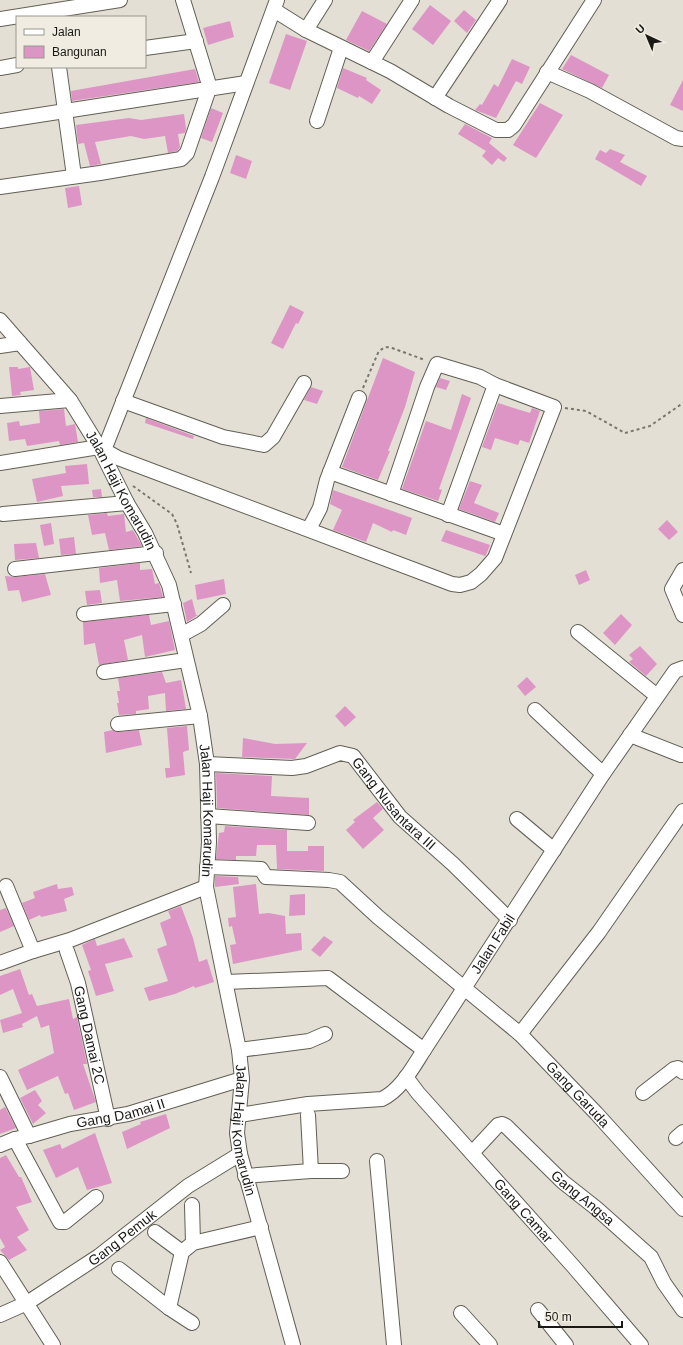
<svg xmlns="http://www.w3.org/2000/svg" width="683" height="1345" font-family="Helvetica,sans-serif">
	<rect width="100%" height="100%" fill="#e3dfd4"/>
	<g fill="#dd95c5">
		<polygon points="430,5 451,21 433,45 412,29"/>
		<polygon points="464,10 476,20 467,33 454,21"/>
		<polygon points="362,11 387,24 369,51 346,40"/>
		<polygon points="230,21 234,37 208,45 203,28"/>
		<polygon points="286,34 307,41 290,90 269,83"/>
		<polygon points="571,55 609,75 602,88 562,69"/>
		<polygon points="512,59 530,67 522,84 516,81 496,118 475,110 480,104 482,105 494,84 498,87"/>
		<polygon points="343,68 367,78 366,80 381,90 372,104 359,96 358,98 337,88"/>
		<polygon points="195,69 199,82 72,101 71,91"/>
		<polygon points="683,80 683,111 670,105"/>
		<polygon points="540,103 563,115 536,158 513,145"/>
		<polygon points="211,108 223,113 212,142 201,138"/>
		<polygon points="184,114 186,129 185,133 178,134 180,147 177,151 168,153 165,136 144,139 131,136 95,142 101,164 90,166 84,143 78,144 76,125 129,118 141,120"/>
		<polygon points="465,124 492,138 489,143 507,158 504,162 498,158 492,165 482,156 486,151 458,134"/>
		<polygon points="610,149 625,155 620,162 647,176 641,186 595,159 600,150 606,153"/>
		<polygon points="236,155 252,161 246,179 230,173"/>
		<polygon points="79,186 82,205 68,208 65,188"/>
		<polygon points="290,305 304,312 298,324 296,323 283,349 271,343"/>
		<polygon points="383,358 415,372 405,407 388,451 390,451 378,480 342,467"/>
		<polygon points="9,367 18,367 18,369 30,367 34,390 20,392 21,395 12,396"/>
		<polygon points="440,378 450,381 446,390 436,387"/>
		<polygon points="311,387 323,391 317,404 304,400"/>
		<polygon points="462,394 471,398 439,489 442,490 438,501 402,489 426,421 451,430"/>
		<polygon points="498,403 530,413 532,408 540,411 529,443 520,440 518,445 495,438 491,450 482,447"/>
		<polygon points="64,409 66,426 75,424 78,442 60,445 59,441 27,446 25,439 9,441 7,423 19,421 20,426 40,423 39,411"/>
		<polygon points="146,418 194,436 193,439 145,423"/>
		<polygon points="87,464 89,484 61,486 63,496 37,502 32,479 66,473 65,466"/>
		<polygon points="470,481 482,485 474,503 499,513 495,522 459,509"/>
		<polygon points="101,489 102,497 93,497 92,490"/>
		<polygon points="333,490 412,518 406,535 393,530 392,532 373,523 366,542 333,530 342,510 330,504"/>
		<polygon points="107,513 108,516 124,514 126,532 133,530 142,546 109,550 105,533 92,535 88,515"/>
		<polygon points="667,520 678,532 669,540 658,529"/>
		<polygon points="51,523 54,544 44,546 40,525"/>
		<polygon points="446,530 490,545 486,555 485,556 441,541"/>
		<polygon points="74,537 76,554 61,555 59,539"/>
		<polygon points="36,543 39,558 15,560 14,544"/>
		<polygon points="140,563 140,570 152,569 155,584 159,583 163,597 120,601 117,580 100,583 99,568"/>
		<polygon points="586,570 590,580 579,585 575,575"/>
		<polygon points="45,574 51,595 22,602 19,590 8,591 5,576 16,577"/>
		<polygon points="224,579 226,594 197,600 195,585"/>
		<polygon points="100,590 102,603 87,605 85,591"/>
		<polygon points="192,599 196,615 198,615 187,622 183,603"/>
		<polygon points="621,614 632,625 615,645 603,633"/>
		<polygon points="149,615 151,625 169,621 175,650 145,657 142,635 124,640 128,660 99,665 95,643 84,645 83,622"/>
		<polygon points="640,646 657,664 646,676 629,662 633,659 629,655"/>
		<polygon points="162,672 166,683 181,680 186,709 166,711 165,693 148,696 149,709 136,711 136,714 119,715 117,703 119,703 117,691 120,691 118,678"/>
		<polygon points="527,677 536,687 525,696 517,686"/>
		<polygon points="345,706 356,717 345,727 335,716"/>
		<polygon points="187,726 189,750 183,752 185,775 166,778 165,768 170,768 167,728"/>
		<polygon points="113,730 119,732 139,730 142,745 106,753 104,732"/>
		<polygon points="243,738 275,744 307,743 295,759 242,757"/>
		<polygon points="216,773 272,776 271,796 309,798 309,815 217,808"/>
		<polygon points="377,802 383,809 373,818 384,830 363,849 346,830 355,822 353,820"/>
		<polygon points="225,826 287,830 287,851 308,851 308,846 324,846 324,871 277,869 276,845 257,845 256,856 236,856 236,860 216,859 219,833 224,832"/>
		<polygon points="215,876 238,877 239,884 215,887"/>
		<polygon points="57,884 58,889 72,887 74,895 64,899 67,911 41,917 40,915 29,920 22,903 35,898 33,892"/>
		<polygon points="256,884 259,914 269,913 285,916 286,934 301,933 302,950 233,964 230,945 236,944 232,926 229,927 228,918 236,917 233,887"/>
		<polygon points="305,894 305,915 289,916 290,895"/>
		<polygon points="181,906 193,938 199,962 207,959 214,982 195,988 194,986 175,994 149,1001 144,988 168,981 157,949 167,945 160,923 171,918 168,911"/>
		<polygon points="6,908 14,926 0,932 0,910"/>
		<polygon points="324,936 333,942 320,957 311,950"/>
		<polygon points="124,938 133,957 105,964 114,991 96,996 88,971 91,970 82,945 95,939 97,946"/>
		<polygon points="20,969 29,995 32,994 37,1006 69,999 73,1019 77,1017 87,1064 83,1064 96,1102 74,1110 68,1093 65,1094 58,1076 27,1090 18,1070 54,1053 49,1025 41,1028 37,1016 22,1024 23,1027 3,1033 0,1020 22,1013 13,989 0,995 0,976"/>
		<polygon points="35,1090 42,1101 38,1105 46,1113 33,1124 20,1098"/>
		<polygon points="5,1107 16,1128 0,1134 0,1110"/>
		<polygon points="166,1114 170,1128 127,1149 122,1132 141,1124 140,1122"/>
		<polygon points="95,1133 112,1183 87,1190 78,1167 56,1178 43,1150 60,1144 62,1149"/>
		<polygon points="6,1155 19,1177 21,1177 32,1202 16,1207 29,1230 17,1237 27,1250 9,1260 0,1250 5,1247 0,1238 0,1158"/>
	</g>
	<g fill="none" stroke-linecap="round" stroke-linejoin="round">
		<g stroke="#625f55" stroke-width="16">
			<g id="minor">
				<polyline points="183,0 210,88"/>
				<polyline points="274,10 306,30 390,71 449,106 496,130 508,130 514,125 594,0"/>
				<polyline points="0,19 120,0"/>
				<polyline points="306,30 325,0"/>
				<polyline points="145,48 196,41"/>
				<polyline points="372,62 412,0"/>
				<polyline points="59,67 74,176"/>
				<polyline points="0,68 17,65"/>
				<polyline points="547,72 590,91 676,138 683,139"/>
				<polyline points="435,98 500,0"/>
				<polyline points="0,121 246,83"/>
				<polyline points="317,121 341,48"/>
				<polyline points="0,187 100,173 181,159 187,153 209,89"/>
				<path id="s1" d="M0,320l70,80 29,47 28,56 18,30 24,52 31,131 7,48 2,78 -3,45 33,163 3,29 -5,54 3,21 53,191"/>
				<polyline points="0,346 20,343"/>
				<polyline points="123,401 223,437 264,445 273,437 304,383"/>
				<polyline points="0,406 70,400"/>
				<polyline points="104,450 118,458 452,584 460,585 471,582 481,574 495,558 554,407 495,385"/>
				<polyline points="0,463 99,447 104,450 212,177 277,0"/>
				<polyline points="330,472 504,534"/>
				<polyline points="391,494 427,387 437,364 480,377 495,385 448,515"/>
				<polyline points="3,514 127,503"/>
				<polyline points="309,529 320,508 327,480 359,398"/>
				<polyline points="15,569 156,553"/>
				<polyline points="683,570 672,589 683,615"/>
				<polyline points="84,614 174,604"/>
				<polyline points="578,632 657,696"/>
				<polyline points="181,635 201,624 223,605"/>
				<polyline points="104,672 186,660"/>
				<polyline points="535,710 603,774"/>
				<polyline points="118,724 200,716"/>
				<polyline points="630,735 681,755"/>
				<path id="s2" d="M207,764l85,4 14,-2 34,-13 13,3 47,61 53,47 57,56"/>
				<polyline points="208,816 308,823"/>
				<polyline points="517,819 554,850"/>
				<path id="s3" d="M207,867l54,2 5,8 63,3 11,2 38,35 142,117 76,79 87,96"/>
				<polyline points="6,886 33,951"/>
				<path id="s4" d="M67,951l11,32 30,136"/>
				<polyline points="0,963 33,951 70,940 206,887"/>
				<polyline points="226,982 328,978 424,1050"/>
				<polyline points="520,1034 599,932 683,811"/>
				<polyline points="239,1050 309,1041 325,1034"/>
				<polyline points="0,1077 29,1136"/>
				<path id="s5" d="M406,1077l12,16 155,173 68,79"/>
				<polyline points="643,1093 674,1069 678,1068 683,1072"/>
				<path id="s6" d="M239,1115l69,-11 74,-5c19,-9 31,-32 42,-49l179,-276 72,-103 8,-3"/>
				<polyline points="308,1115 311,1171"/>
				<polyline points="676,1138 683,1132"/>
				<polyline points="15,1139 60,1222 65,1222 96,1197"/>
				<path id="s7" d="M0,1145l15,-6 14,-3 41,-12 58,-10 114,-35"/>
				<path id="s8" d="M472,1153l26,-28 4,-1 4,2 57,56 33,26 55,49 13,26 19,27"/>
				<polyline points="377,1161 394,1345"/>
				<polyline points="245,1176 311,1171 342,1171"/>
				<polyline points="192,1205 193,1243"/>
				<polyline points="155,1232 182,1252"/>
				<polyline points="0,1262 53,1345"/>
				<polyline points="119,1269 169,1308 192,1323"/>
				<polyline points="169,1308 182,1252 193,1243 261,1227"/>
				<polyline points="538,1310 566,1345"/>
				<polyline points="461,1313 490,1345"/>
				<path id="s9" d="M0,1315l27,-12 72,-47 89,-70 52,-32"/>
			</g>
		</g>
		<g stroke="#79766f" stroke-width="2" stroke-dasharray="3 3" stroke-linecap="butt">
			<path d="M363,388l15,-35c4,-5 7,-7 14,-5l33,12"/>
			<polyline points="565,408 586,411 625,433 650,426 683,403"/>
			<polyline points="133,486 172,514 177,524 191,573"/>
		</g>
		<use href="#minor" stroke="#fff" stroke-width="14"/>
	</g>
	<g text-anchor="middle" stroke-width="3" stroke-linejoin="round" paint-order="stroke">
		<g font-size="14" fill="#1a1915" stroke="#f0ece1">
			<text dy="5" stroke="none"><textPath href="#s1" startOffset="210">Jalan Haji Komarudin</textPath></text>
			<text dy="5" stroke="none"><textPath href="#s2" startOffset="212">Gang Nusantara III</textPath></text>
			<text dy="5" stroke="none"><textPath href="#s1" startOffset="546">Jalan Haji Komarudin</textPath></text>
			<text dy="5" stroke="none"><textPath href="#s6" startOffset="336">Jalan Fabil</textPath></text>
			<text dy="5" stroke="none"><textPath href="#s4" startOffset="87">Gang Damai 2C</textPath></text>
			<text dy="5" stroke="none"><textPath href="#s3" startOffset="457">Gang Garuda</textPath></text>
			<text dy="5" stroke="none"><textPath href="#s7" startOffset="125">Gang Damai II</textPath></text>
			<text dy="5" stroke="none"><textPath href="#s1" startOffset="870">Jalan Haji Komarudin</textPath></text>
			<text dy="5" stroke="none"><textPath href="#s8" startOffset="152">Gang Angsa</textPath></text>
			<text dy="5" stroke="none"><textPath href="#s5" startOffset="178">Gang Camar</textPath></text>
			<text dy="5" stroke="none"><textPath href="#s9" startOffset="145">Gang Pemuk</textPath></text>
		</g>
	</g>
	<rect x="16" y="16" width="130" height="52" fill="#f0ece1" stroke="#9a988f"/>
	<rect x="24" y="29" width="20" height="6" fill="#ffffff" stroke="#9a988f"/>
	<text x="52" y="36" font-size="12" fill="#1a1915">Jalan</text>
	<rect x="24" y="46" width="20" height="12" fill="#dd95c5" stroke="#9a988f"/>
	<text x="52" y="56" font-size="12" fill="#1a1915">Bangunan</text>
	<g transform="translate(647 36) rotate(316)" stroke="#f0ece1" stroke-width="3" paint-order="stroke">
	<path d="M0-3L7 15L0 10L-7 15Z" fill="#1a1915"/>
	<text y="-6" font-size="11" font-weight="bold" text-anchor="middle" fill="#1a1915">U</text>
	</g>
	<path d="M539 1321v6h83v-6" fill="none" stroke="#1a1915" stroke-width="2"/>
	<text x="545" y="1321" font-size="12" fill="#1a1915" stroke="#f0ece1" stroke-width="3" paint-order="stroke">50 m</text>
</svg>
